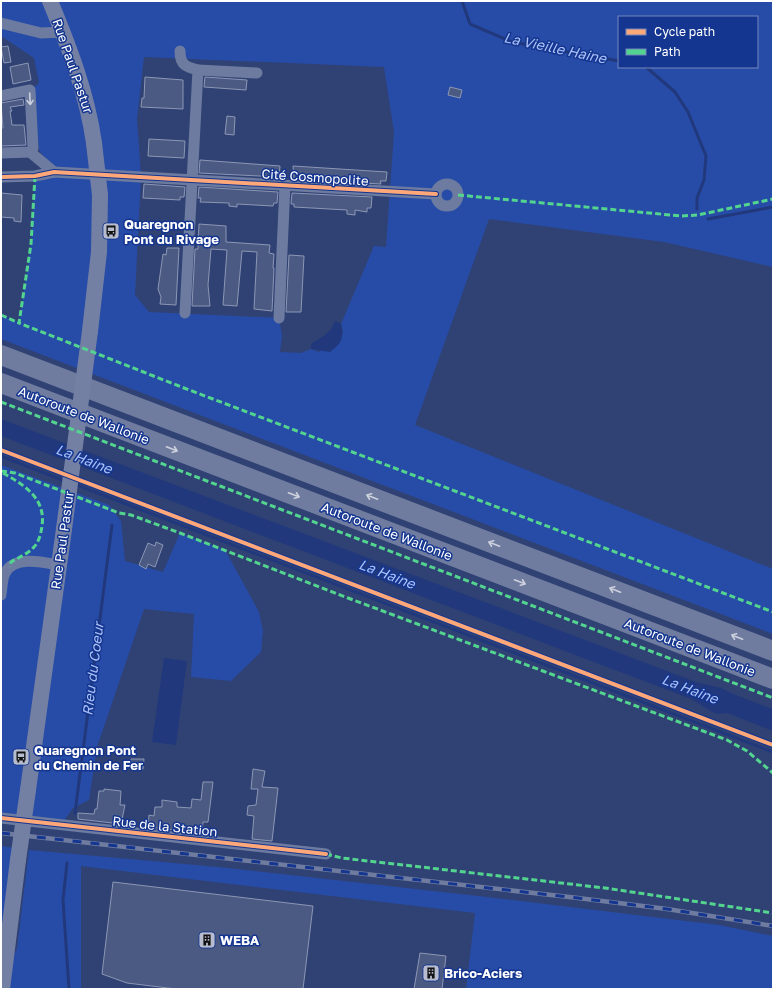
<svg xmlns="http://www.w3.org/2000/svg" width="774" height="990" font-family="'Golos Text',sans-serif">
	<rect width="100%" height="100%" fill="#304274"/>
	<g fill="#274ca7" fill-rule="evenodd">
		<path d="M1,1h772v266l-109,-25 -175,-23 -74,206 358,144v65l-772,-295v-24l18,7 12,-78 4,-68 19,-5 -15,-21 -7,-61 7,-6 -5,-25 -33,-22zM619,17h138v50h-138zM144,57l240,10 10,65 -8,115 -12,-1 -33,78 2,8 -24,20 -8,-3 -10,4 -21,-1 2,-16 -3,-18 -130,-6 -14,-17 6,-119 -4,-57z"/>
		<polygon points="1,465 109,505 121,521 125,561 163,572 180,533 225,550 259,612 263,631 261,652 231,681 191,677 194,614 144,609 97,747 89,800 73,808 63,822 1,815"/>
		<polygon points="1,846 15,848 1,959"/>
		<polygon points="29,850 218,867 478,896 719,925 773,936 773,989 466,989 475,913 81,866 81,989 7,989 11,960 17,949"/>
	</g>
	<g fill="#21397c">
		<path d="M335,321l6,3c3,14 1,19 -11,28l-19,-3v-5l14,-9 6,-6z"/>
		<polygon points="1,419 696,682 721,688 733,694 773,709 773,731 727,713 718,714 712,712 691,699 1,436"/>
		<polygon points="164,658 187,661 176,745 152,742"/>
	</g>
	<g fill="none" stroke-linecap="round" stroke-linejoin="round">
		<g stroke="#21397c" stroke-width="3">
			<polyline points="462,1 470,24 512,42 619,61"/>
			<polyline points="646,67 675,92 688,112 706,156 704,180 697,198 697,209"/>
			<polyline points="708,219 773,207"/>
			<polyline points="1,456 65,481"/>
			<polyline points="74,484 773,752"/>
			<polyline points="75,813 112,525"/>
			<polyline points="67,863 63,900 69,989"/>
		</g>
	</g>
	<g fill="#4b5a82" stroke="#8c97b5">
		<polygon points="8,46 11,62 4,63 1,47"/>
		<polygon points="28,63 31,80 13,84 10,67"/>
		<polygon points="145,77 183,80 183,109 141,107 142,98 144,98"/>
		<polygon points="205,77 247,80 246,90 204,87"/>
		<polygon points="450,87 462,90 460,98 448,95"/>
		<polygon points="23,99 24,105 10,107 12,111 10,111 12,125 24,125 26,145 1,146 1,128 3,128 1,103"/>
		<polygon points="227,116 235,117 234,135 225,134"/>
		<polygon points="149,139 185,141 184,158 148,156"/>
		<polygon points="200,160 280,166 279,177 199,173"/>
		<polygon points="293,166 387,172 386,181 380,181 381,184 294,179"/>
		<polygon points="144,184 185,187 184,197 180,197 180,200 143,198"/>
		<polygon points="199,187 278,192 277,203 274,203 273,206 237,204 237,207 229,206 229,203 200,202 201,198 198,198"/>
		<polygon points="1,193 22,195 21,222 14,221 14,218 1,217"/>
		<polygon points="292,193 372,197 371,208 367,208 367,212 355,210 355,215 347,214 347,210 294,207 294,204 291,204"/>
		<polygon points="199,224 226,226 226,242 270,245 269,253 274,254 273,268 274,268 272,311 254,309 257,252 242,251 237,306 223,305 227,250 211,249 208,285 210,306 192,306 195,249 198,249"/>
		<polygon points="167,248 179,248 176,305 160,304 161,297 158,289 163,254 166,255"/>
		<polygon points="289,255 304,256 301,312 286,312"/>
		<polygon points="156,542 163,545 155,567 148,564 146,569 139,565 148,543 155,546"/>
		<polygon points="131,759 144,759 143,769 131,768"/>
		<polygon points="253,769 265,771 262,787 278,788 272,841 252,839 254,816 247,815 248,806 256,805 258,789 251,789"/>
		<polygon points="203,782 213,782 208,822 203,822 202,833 148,827 149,815 154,816 155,807 162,807 162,800 177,802 177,807 191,808 192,799 201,800"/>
		<polygon points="104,789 121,791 120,805 125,805 121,824 78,819 78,813 94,814 95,809 97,809 99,791 104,791"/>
		<polygon points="113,882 313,906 303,989 176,989 127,983 102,974"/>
		<polygon points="420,953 446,956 442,989 414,989"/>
	</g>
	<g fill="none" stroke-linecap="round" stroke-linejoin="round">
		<g stroke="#6c7b9f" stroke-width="11">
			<polyline points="1,23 41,33 63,32"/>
			<path d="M180,51c0,14 6,16 18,19l-13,243"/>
			<polyline points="198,70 257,73"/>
			<polyline points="1,96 30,90 33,148 30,152 1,153"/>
			<polyline points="30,152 54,172"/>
			<polyline points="1,177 35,176 54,172 436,194"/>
			<circle cx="447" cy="195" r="11"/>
			<polyline points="279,318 285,185"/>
			<path d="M1,595c1,-7 1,-16 4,-22 9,-18 38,-11 53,-8"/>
			<polyline points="1,818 326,854"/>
		</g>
		<g stroke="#7480a3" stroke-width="16">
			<path d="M50,1c19,46 37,92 44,142"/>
			<polyline points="90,331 99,252 100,195"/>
			<polyline points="28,790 64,529"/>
			<polyline points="2,989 18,860"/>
		</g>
		<g stroke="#6f7c9f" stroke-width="20">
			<polyline points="1,355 773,651"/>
			<polyline points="1,383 773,679"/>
		</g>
		<g stroke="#6f7c9f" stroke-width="4.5">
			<polyline id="rail" points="1,833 578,898 667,909 773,926"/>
		</g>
		<use href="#rail" stroke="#143590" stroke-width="3" stroke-dasharray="9" stroke-linecap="butt"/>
		<g stroke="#7480a3" stroke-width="16">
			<polyline points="94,143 100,195"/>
			<polyline points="64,529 90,331"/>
			<polyline points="18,860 28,790"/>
		</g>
		<g stroke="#53d58f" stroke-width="3" stroke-dasharray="6 3" stroke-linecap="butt">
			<polyline points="35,176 31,244 19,323 184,388 773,612"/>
			<polyline points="458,195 681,216 698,215 773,199"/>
			<polyline points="1,315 19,323"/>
			<polyline points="1,402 773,698"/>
			<polyline points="1,471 15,473 119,513 131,515 180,533 348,598 727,740 747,751 773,773"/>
			<path d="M3,473c21,12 43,25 39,53 -1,7 -3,16 -8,21 -6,7 -15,10 -23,15l-1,5"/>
			<polyline points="326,854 342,858 605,888 773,913"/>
		</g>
		<g stroke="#143590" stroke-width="6">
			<g id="cycleway">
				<polyline points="1,177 35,176 54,172 436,194"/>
				<polyline points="1,450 773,745"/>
				<polyline points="1,818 326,854"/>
			</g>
		</g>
		<use href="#cycleway" stroke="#fea87a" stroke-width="4"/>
	</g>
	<defs><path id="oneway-shaft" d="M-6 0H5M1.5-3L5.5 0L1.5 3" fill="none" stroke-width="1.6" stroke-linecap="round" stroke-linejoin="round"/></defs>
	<use stroke="#ccd1dd" href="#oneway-shaft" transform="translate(30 99) rotate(87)"/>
	<g stroke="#cdd1dd">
		<use href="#oneway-shaft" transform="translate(172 449) rotate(21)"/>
		<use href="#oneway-shaft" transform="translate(294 495) rotate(21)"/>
		<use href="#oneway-shaft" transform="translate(372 497) rotate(-159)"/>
		<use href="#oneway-shaft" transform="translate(494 544) rotate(-159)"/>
		<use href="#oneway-shaft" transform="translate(520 582) rotate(21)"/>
		<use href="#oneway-shaft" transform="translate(615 590) rotate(-159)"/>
		<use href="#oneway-shaft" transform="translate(737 637) rotate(-159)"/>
	</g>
	<defs>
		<g id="bus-square" transform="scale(0.9)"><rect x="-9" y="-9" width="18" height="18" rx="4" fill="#b7bdce" stroke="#143590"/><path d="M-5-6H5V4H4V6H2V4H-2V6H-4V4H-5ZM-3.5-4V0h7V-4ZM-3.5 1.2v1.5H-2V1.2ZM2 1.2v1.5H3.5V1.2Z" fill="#111"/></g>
		<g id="building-square" transform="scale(0.9)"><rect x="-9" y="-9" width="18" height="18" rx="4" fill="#b7bdce" stroke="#143590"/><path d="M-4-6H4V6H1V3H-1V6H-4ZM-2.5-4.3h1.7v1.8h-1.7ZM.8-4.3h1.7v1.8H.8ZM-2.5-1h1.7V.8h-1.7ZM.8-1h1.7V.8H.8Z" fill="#111"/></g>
	</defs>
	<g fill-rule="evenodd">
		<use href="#bus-square" x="111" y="231"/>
		<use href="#bus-square" x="21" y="757"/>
		<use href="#building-square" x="207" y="940"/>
		<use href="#building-square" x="431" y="973"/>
	</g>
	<g text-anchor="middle" stroke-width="3" stroke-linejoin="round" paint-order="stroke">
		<g font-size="13" fill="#fff" stroke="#143590">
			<text transform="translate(73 66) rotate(71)" y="5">Rue Paul Pastur</text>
			<text transform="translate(315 177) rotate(4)" y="5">Cité Cosmopolite</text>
			<text transform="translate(84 415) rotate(21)" y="5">Autoroute de Wallonie</text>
			<text transform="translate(387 531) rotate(21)" y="5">Autoroute de Wallonie</text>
			<text transform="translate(62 540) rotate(-82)" y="5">Rue Paul Pastur</text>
			<text transform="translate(690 647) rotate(21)" y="5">Autoroute de Wallonie</text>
			<text transform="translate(165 826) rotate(6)" y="5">Rue de la Station</text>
		</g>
		<g font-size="13" font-weight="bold" fill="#fff" stroke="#143590" text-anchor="start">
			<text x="124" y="229">Quaregnon<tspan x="124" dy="15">Pont du Rivage</tspan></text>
			<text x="34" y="755">Quaregnon Pont<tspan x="34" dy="15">du Chemin de Fer</tspan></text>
			<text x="220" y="945">WEBA</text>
			<text x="444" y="978">Brico-Aciers</text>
		</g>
		<g font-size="14" font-style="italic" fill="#abc2f8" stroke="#143590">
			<text transform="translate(555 48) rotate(12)" y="5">La Vieille Haine</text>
			<text transform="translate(84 459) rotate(21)" y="5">La Haine</text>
			<text transform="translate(387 574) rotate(21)" y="5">La Haine</text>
			<text transform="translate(93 669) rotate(-83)" y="5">Rieu du Coeur</text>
			<text transform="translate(690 689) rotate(21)" y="5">La Haine</text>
		</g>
	</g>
	<rect width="774" height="990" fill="none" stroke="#ffffff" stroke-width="4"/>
	<rect x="618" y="16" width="140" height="52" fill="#143590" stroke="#7286bc"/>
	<rect x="626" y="29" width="20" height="6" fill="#fea87a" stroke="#7286bc"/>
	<text x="654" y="36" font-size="12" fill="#ffffff">Cycle path</text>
	<rect x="626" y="49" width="20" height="6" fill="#53d58f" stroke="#7286bc"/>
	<text x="654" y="56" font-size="12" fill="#ffffff">Path</text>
</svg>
